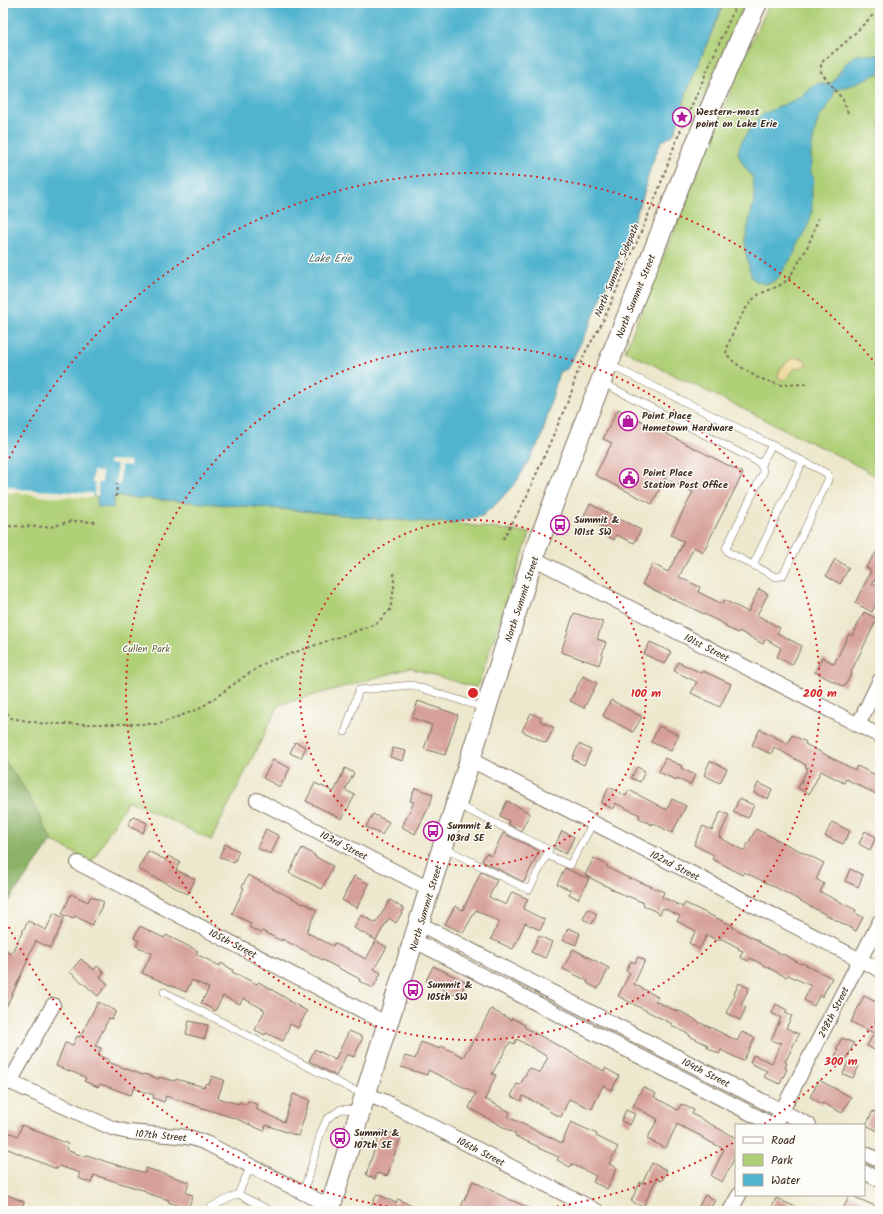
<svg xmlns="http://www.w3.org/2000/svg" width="883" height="1214" font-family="Kalam,sans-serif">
	<rect width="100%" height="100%" fill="#fdfcf7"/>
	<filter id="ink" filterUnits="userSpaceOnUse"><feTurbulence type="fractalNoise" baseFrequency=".025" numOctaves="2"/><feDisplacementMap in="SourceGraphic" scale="8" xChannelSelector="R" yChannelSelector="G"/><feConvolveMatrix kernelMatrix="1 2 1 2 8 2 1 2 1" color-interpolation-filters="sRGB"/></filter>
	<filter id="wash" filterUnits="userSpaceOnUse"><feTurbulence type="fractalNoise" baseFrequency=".012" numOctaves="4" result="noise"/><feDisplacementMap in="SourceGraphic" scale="16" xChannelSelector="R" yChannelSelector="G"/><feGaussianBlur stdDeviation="0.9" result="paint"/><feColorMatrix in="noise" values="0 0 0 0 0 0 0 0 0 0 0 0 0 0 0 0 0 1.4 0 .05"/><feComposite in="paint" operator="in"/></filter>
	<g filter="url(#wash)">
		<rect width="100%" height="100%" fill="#ede8cd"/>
		<g fill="#b0d078" stroke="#767d4b">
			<polygon points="724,3 745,3 694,120 681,114 687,91"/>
			<polygon points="770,3 880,3 880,478 843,458 625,351 746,53"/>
			<polygon points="3,491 98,496 97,507 112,508 113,496 295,510 380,519 452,523 530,533 477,688 410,668 279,705 211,840 128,800 92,862 52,841 25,789 6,763 3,758"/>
		</g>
		<polygon fill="#8cb268" stroke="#646e43" points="3,758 6,763 25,789 52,841 4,907 3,906"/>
		<path fill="#eeda9e" stroke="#94825e" d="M794,358h7l4,2 2,4 -4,3 -9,2 -6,8 -5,3 -3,-1 -2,-3c1,-8 9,-15 16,-18z"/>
		<g fill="#51b4cf" stroke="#466f76">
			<polygon points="3,3 724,3 687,91 681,114 674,134 661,142 650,169 642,200 588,329 567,369 559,372 541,439 517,481 497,503 482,516 452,523 380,519 295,510 114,496 113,508 97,507 97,496 3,491"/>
			<path d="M860,54l12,1h8v18c-10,3 -18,8 -28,12 -6,2 -13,2 -18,6l-1,7 -15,22 -3,10 -4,22v20l3,9 -2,5v25l-2,9 -4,12 -8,10 -2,9 -18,27 -6,4 -7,2 -9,-3 -3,-2 -2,-3 -7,-32 10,-44v-9l-2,-15 -8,-10 -5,-10 -1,-5 4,-10 6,-10 15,-17 38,-17 13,-11 5,-3 9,2 4,-2 14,-20 5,-5z"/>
		</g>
		<g fill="#ede8cd">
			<polygon points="110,460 130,461 130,466 121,465 120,485 116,484 117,464 109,464"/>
			<polygon points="93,471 102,472 102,483 98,483 98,496 94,496 95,483 92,483"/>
			<polygon points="3,484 19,489 92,493 93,496 92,498 47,497 20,493 3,493"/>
		</g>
		<g id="blocks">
			<g fill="#d6a098">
				<polygon points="618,409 743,473 703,552 694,547 679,577 700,587 698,592 722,604 724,600 748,612 759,589 768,594 757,615 780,628 777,633 802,646 792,665 777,657 781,648 766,639 763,644 739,631 738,633 725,627 726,625 698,611 666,596 642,584 653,564 668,572 684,542 671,535 693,492 665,478 652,504 595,475 612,443 603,439"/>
				<polygon points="590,504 641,530 634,543 616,535 614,540 605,535 608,530 583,517"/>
				<polygon points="880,547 880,577 878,576 872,584 880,587 880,596 872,612 855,603 871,571 866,567"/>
				<polygon points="835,559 849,568 840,584 826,576"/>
				<polygon points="864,612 877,619 851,672 852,673 844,687 815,672 822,657 834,664 849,634 852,636"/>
				<polygon points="574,613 603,622 597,639 606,642 599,665 561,652"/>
				<polygon points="650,642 671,652 665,664 644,654"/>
				<polygon points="678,662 701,673 703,671 731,684 720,707 691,693 697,682 674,671"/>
				<polygon points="583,676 597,683 584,708 570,701"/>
				<polygon points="611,700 642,717 633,732 603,716"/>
				<polygon points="418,701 458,715 445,755 424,749 432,725 412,718"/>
				<polygon points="531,713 541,718 540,721 554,728 546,743 522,731"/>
				<polygon points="659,726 679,735 671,751 651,742"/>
				<polygon points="760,729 788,744 792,735 806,742 805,744 855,770 857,766 880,777 880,796 846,779 844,783 821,771 809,794 798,788 808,768 805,767 806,765 774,747 771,754 752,745"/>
				<polygon points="295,742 306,747 301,758 290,753"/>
				<polygon points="579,744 591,750 584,765 572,759"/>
				<polygon points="393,748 406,751 403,761 390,757"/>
				<polygon points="665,758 682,766 681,768 695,775 690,785 677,778 676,780 659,772"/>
				<polygon points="273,760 290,768 280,787 263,778"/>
				<polygon points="710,761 727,769 720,783 704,775"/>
				<polygon points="637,767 645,771 640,782 631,778"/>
				<polygon points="345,768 354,773 345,790 355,795 342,819 306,801 315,783 334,792"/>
				<polygon points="758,783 772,789 768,799 754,793"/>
				<polygon points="609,787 626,796 629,790 667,810 672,799 686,806 672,833 653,823 652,825 639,818 640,815 615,803 613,809 601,803"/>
				<polygon points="415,788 433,794 430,805 415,834 402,827 414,802 410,801"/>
				<polygon points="739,799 754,805 748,818 733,812"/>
				<polygon points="507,801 530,813 521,831 508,824 509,821 500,816"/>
				<polygon points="721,811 729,815 719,837 744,851 756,829 824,863 816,879 824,884 820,892 856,910 855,913 863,917 856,931 773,886 744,872 742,875 724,865 712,859 714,855 694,845 703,826 712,830"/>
				<polygon points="373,814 389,822 382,835 366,827"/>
				<polygon points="133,816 147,823 143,833 128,826"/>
				<polygon points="832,822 850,831 843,844 825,836"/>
				<polygon points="266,829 279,836 271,854 257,848"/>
				<polygon points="562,831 574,837 566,854 554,848"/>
				<polygon points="865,831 876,837 870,850 859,844"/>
				<polygon points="503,833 539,851 524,882 482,861 486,853 492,856"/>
				<polygon points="225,844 239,851 234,863 219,857"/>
				<polygon points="302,848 315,855 314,856 333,866 322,889 289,873"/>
				<polygon points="148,851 166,860 168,856 180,862 176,870 195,879 188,894 138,869"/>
				<polygon points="594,858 607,865 607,867 630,879 631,878 664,892 662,897 683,907 685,903 733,926 732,927 759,941 758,942 782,955 783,954 801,964 802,963 832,978 822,997 819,996 814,1006 804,1000 811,986 788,975 786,977 750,958 748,961 740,957 743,951 738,949 739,948 720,938 718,941 707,935 699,949 689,943 696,931 677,921 680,916 663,908 660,914 643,905 644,903 628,896 627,897 585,875"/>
				<polygon points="565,868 589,879 578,899 569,894 571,890 557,884"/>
				<polygon points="850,869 863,875 858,887 845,881"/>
				<polygon points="481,872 497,880 489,897 506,905 512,892 528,899 523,909 545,920 540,930 525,923 513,949 491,939 499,922 476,910 463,933 445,924 455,906 463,910"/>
				<polygon points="248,875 303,904 304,903 317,910 306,932 333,946 334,943 366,959 376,941 387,947 374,969 381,973 373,988 359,981 360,979 282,939 282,941 262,931 261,933 249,927 251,923 232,914 244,888 242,887"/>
				<polygon points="354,876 369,884 357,908 342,900"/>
				<polygon points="71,894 88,902 91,896 104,902 92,925 75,916 73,919 62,914"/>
				<polygon points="390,900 404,909 396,923 389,918 376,940 354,928 361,915 376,923"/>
				<polygon points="588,909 597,914 592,924 583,919"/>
				<polygon points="54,913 64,918 57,935 50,948 36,941 26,961 27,962 3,1014 3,950 11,954 28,921 46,930"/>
				<polygon points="140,926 164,938 166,935 198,951 196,954 220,966 221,963 233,970 232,972 257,984 259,982 289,1000 289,1001 307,1011 298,1028 290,1024 283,1041 266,1033 265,1035 255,1030 265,1010 243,998 240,1004 223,996 215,1011 201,1003 209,988 192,980 186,992 142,973 152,953 136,946 139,941 134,938"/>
				<polygon points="568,928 580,933 576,945 563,940"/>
				<polygon points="539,936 552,942 545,958 531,952"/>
				<polygon points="573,949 609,968 598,989 587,983 588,981 563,969"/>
				<polygon points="638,957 645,960 634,984 658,997 655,1001 679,1012 680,1011 696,1020 696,1021 716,1030 737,1041 742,1032 755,1038 743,1061 721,1050 719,1054 707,1047 708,1045 689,1036 690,1035 672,1026 672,1024 618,996 630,973 626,971 631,961 635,963"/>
				<polygon points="81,959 94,970 97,966 104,972 100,977 108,984 98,996 70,972"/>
				<polygon points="433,966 466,982 459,997 426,981"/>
				<polygon points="739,983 749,988 741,1005 746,1008 740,1020 726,1013 735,995 734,994"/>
				<polygon points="864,996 880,1004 880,1043 876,1051 867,1046 874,1033 851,1022"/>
				<polygon points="98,1002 116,1011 112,1019 109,1018 95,1046 101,1048 98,1055 109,1060 108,1062 143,1075 144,1074 159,1079 159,1077 175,1081 176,1079 204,1087 206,1083 209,1084 212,1076 224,1080 218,1098 238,1104 239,1102 246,1105 248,1101 258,1105 256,1109 284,1122 293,1094 310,1100 298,1136 266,1125 264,1131 237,1119 166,1096 164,1102 153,1098 154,1095 134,1088 131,1095 100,1084 98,1087 84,1081 86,1078 80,1075 56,1066 65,1043 73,1045 77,1036 80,1037"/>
				<polygon points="776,1004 787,1010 785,1013 792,1016 786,1028 799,1034 785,1062 787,1063 785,1068 787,1069 780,1084 764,1077 767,1071 750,1063 753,1055 772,1063 781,1043 779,1042 778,1043 771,1040 781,1018 772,1013"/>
				<polygon points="491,1009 511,1020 512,1018 525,1025 524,1027 579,1057 579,1058 604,1071 605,1068 619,1076 612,1090 603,1085 592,1109 569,1099 561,1117 548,1111 549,1109 523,1096 521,1101 511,1096 517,1084 520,1085 529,1068 540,1073 548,1057 517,1039 514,1044 510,1042 492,1074 496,1075 485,1099 510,1112 508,1117 562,1143 571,1122 597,1134 596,1136 618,1147 609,1164 617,1168 607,1189 593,1182 596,1176 572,1164 570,1167 557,1160 559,1157 538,1148 539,1147 515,1136 516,1134 469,1108 476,1093 428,1070 427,1075 401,1067 405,1056 415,1059 421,1042 440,1049 441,1046 463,1057 474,1039 475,1040"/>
				<polygon points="189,1021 208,1025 205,1039 186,1034"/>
				<polygon points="349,1031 363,1037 354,1057 347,1054 336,1076 309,1061 315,1049 335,1060"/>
				<polygon points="842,1038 854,1043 843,1066 833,1062 838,1050 836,1049"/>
				<polygon points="848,1062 859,1066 853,1078 843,1074"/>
				<polygon points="819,1080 851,1097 842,1113 823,1103 822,1104 810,1097"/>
				<polygon points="643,1087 656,1094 654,1097 678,1110 681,1104 694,1110 692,1114 736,1138 736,1155 722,1182 711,1176 724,1149 702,1138 703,1137 677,1124 666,1148 647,1139 658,1119 633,1106"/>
				<polygon points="626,1110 635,1114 630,1125 621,1121"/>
				<polygon points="873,1111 880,1115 880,1132 866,1125"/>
				<polygon points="22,1125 68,1144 66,1150 86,1157 87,1155 110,1163 145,1173 146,1168 189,1182 186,1193 193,1195 188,1209 168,1202 169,1200 146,1193 146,1191 94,1175 91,1183 78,1178 80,1173 59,1166 57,1169 3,1147 3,1130 18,1136"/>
				<polygon points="381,1130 401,1136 387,1176 377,1173 375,1179 366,1175"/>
				<polygon points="652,1163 667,1170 662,1181 657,1178 643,1207 631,1201 640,1182 642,1184"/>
				<polygon points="473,1181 504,1197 536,1211 459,1211"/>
				<polygon points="3,1193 24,1202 21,1211 18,1211 3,1205"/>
				<polygon points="377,1194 396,1203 398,1199 423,1211 369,1211"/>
				<polygon points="705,1195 715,1200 709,1211 696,1211"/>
				<polygon points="850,1195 880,1208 880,1211 842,1211"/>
				<polygon points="776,1198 804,1211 779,1211 772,1208"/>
			</g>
		</g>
	</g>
	<g filter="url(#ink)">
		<use href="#blocks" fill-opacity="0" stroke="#796c5b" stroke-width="1"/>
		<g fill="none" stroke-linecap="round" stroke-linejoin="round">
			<g stroke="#796c5b" stroke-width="8">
				<g id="service">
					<path d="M601,382l157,80c4,4 5,6 5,11l-37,75 2,4 48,25 6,-1 2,-3 44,-93v-6l-56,-29 -164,-81"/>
					<polyline points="761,464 772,445"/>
					<polyline points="753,565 803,461"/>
					<polyline points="345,732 359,690 412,685 484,708"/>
					<polyline points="444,848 529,890 549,850 458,805"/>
					<polyline points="547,855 570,865 593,823"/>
					<polyline points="164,992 349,1088 365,1094"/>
					<polyline points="251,1166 238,1194 271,1211"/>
					<polyline points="303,1193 313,1161 321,1132 327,1119 341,1109 360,1110"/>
					<polyline points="209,1211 209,1208 238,1194"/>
				</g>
			</g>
			<g stroke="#796c5b" stroke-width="16">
				<g id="minor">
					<polyline points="533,558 880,736"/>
					<polyline points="858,725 880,680"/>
					<polyline points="471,760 880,970"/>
					<polyline points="257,800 431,890"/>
					<polyline points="78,863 388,1024"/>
					<polyline points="420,924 809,1125"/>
					<polyline points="415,941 773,1125"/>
					<polyline points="10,1082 112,1128 128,1132 179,1136 192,1138 206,1143 331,1207"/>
					<polyline points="3,1085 10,1082 53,1005"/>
					<polyline points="366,1094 386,1102 597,1211"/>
					<polyline points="778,1118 880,921"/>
					<polyline points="864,1153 880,1161"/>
					<polyline points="864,1172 880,1180"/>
					<polyline points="730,1211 739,1195"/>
				</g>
			</g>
			<g stroke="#796c5b" stroke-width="22">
				<path id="secondary" d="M329,1211l204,-653c36,-100 77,-199 117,-298 34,-86 67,-173 107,-257"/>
			</g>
			<g stroke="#796c5b" stroke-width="2" stroke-dasharray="3 3" stroke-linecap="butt">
				<polyline points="848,113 843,100 821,72 821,63 848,40 873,15"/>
				<path d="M806,384l-26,1 -24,-8 -21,-14 -9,-9c2,-15 20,-53 34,-60 10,-5 21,-7 29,-16 2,-3 4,-7 6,-10 12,-18 17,-30 23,-50"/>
				<polyline points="116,497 117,484"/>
				<polyline points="3,526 50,527 72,521 96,522"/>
				<polyline points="503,539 526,498 571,394 575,379 586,351 602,323 609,308 657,194 676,141 737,3"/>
				<polyline points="3,613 4,614 3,616"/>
				<polyline points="3,708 11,718 45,724 159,724 201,708 245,676 267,662 376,624 390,610 394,588 394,573"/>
			</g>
			<use href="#service" stroke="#fff" stroke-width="7"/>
			<use href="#minor" stroke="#fff" stroke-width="14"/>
			<use href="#secondary" stroke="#fff" stroke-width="20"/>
		</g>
	</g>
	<g fill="none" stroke="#d62828" stroke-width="2" stroke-dasharray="2 4">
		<circle cx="473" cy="693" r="173"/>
		<circle cx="473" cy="693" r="347"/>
		<path d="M880 1017A520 520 0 0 1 764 1124M733 1143A520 520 0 0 1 523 1211M423 1211A520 520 0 0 1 4 917M4 469A520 520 0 0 1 880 369"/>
	</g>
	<defs>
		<g id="sight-ring" transform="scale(1)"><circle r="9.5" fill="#fdfcf7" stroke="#b5179e" stroke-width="1.5"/><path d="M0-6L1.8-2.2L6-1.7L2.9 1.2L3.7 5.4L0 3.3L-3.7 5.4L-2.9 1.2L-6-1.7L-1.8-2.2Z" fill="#b5179e"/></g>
		<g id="shop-ring" transform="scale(1)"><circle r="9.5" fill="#fdfcf7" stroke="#b5179e" stroke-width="1.5"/><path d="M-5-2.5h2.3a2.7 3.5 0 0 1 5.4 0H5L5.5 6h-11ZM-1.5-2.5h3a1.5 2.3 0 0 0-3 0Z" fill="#b5179e"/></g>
		<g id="civic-ring" transform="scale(1)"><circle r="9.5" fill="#fdfcf7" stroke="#b5179e" stroke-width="1.5"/><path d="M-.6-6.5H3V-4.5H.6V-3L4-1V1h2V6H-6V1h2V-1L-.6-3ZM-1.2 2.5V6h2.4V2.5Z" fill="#b5179e"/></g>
		<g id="bus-ring" transform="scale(1)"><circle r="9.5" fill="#fdfcf7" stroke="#b5179e" stroke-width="1.5"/><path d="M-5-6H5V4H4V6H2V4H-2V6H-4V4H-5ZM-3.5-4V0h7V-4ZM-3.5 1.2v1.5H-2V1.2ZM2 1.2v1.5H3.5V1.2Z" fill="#b5179e"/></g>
	</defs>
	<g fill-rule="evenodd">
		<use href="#sight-ring" x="682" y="117"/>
		<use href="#shop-ring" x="628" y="421"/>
		<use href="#civic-ring" x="629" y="478"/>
		<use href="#bus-ring" x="560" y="525"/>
		<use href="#bus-ring" x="433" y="831"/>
		<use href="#bus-ring" x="413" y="990"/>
		<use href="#bus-ring" x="340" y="1138"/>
	</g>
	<g text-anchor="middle" stroke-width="3" stroke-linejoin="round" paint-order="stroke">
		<g font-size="10" font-weight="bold" fill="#3b2a1e" stroke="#fdfcf7" text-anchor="start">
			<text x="696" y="115">Western-most<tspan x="696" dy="12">point on Lake Erie</tspan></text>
			<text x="642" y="419">Point Place<tspan x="642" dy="12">Hometown Hardware</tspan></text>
			<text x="643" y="476">Point Place<tspan x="643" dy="12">Station Post Office</tspan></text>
			<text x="574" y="523">Summit &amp;<tspan x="574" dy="12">101st SW</tspan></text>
			<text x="447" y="829">Summit &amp;<tspan x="447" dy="12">103rd SE</tspan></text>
			<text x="427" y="988">Summit &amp;<tspan x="427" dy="12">105th SW</tspan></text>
			<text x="354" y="1136">Summit &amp;<tspan x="354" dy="12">107th SE</tspan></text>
		</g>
		<g font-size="10" fill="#3b2a1e" stroke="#fdfcf7">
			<text transform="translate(616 270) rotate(-67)" y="4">North Summit Sidepath</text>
			<text transform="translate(635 296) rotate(-68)" y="4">North Summit Street</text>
			<text transform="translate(521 599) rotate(-72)" y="4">North Summit Street</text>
			<text transform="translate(707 647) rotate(27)" y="4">101st Street</text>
			<text transform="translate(344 845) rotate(27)" y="4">103rd Street</text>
			<text transform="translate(675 865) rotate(27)" y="4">102nd Street</text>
			<text transform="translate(425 908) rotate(-73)" y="4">North Summit Street</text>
			<text transform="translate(233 943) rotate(27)" y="4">105th Street</text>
			<text transform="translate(833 1012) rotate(-63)" y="4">298th Street</text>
			<text transform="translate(706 1072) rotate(27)" y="4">104th Street</text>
			<text transform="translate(161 1135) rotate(5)" y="4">107th Street</text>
			<text transform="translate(481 1151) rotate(27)" y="4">106th Street</text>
		</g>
		<g font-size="10" fill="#5e5c39" stroke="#fdfcf7">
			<text x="146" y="652">Cullen Park</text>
		</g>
		<g font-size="11" font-style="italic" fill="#446165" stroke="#fdfcf7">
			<text x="330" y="262">Lake Erie</text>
		</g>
	</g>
	<circle cx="473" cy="693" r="6" fill="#d62828" stroke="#fdfcf7" stroke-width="2"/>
	<g font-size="12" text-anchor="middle" font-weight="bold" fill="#d62828" stroke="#fdfcf7" stroke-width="3" stroke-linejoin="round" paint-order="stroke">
		<text x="646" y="697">100 m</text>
		<text x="820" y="697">200 m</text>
		<text x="841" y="1065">300 m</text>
	</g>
	<rect width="883" height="1214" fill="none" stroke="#fdfcf7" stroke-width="16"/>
	<rect x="735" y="1124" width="130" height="72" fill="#fdfcf7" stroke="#afa8a0"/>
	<rect x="743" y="1137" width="20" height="6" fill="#ffffff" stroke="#afa8a0"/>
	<text x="771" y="1144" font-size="12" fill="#3b2a1e">Road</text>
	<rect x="743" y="1154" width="20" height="12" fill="#b0d078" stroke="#afa8a0"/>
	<text x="771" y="1164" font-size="12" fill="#3b2a1e">Park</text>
	<rect x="743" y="1174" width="20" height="12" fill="#51b4cf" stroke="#afa8a0"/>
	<text x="771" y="1184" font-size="12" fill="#3b2a1e">Water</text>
</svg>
